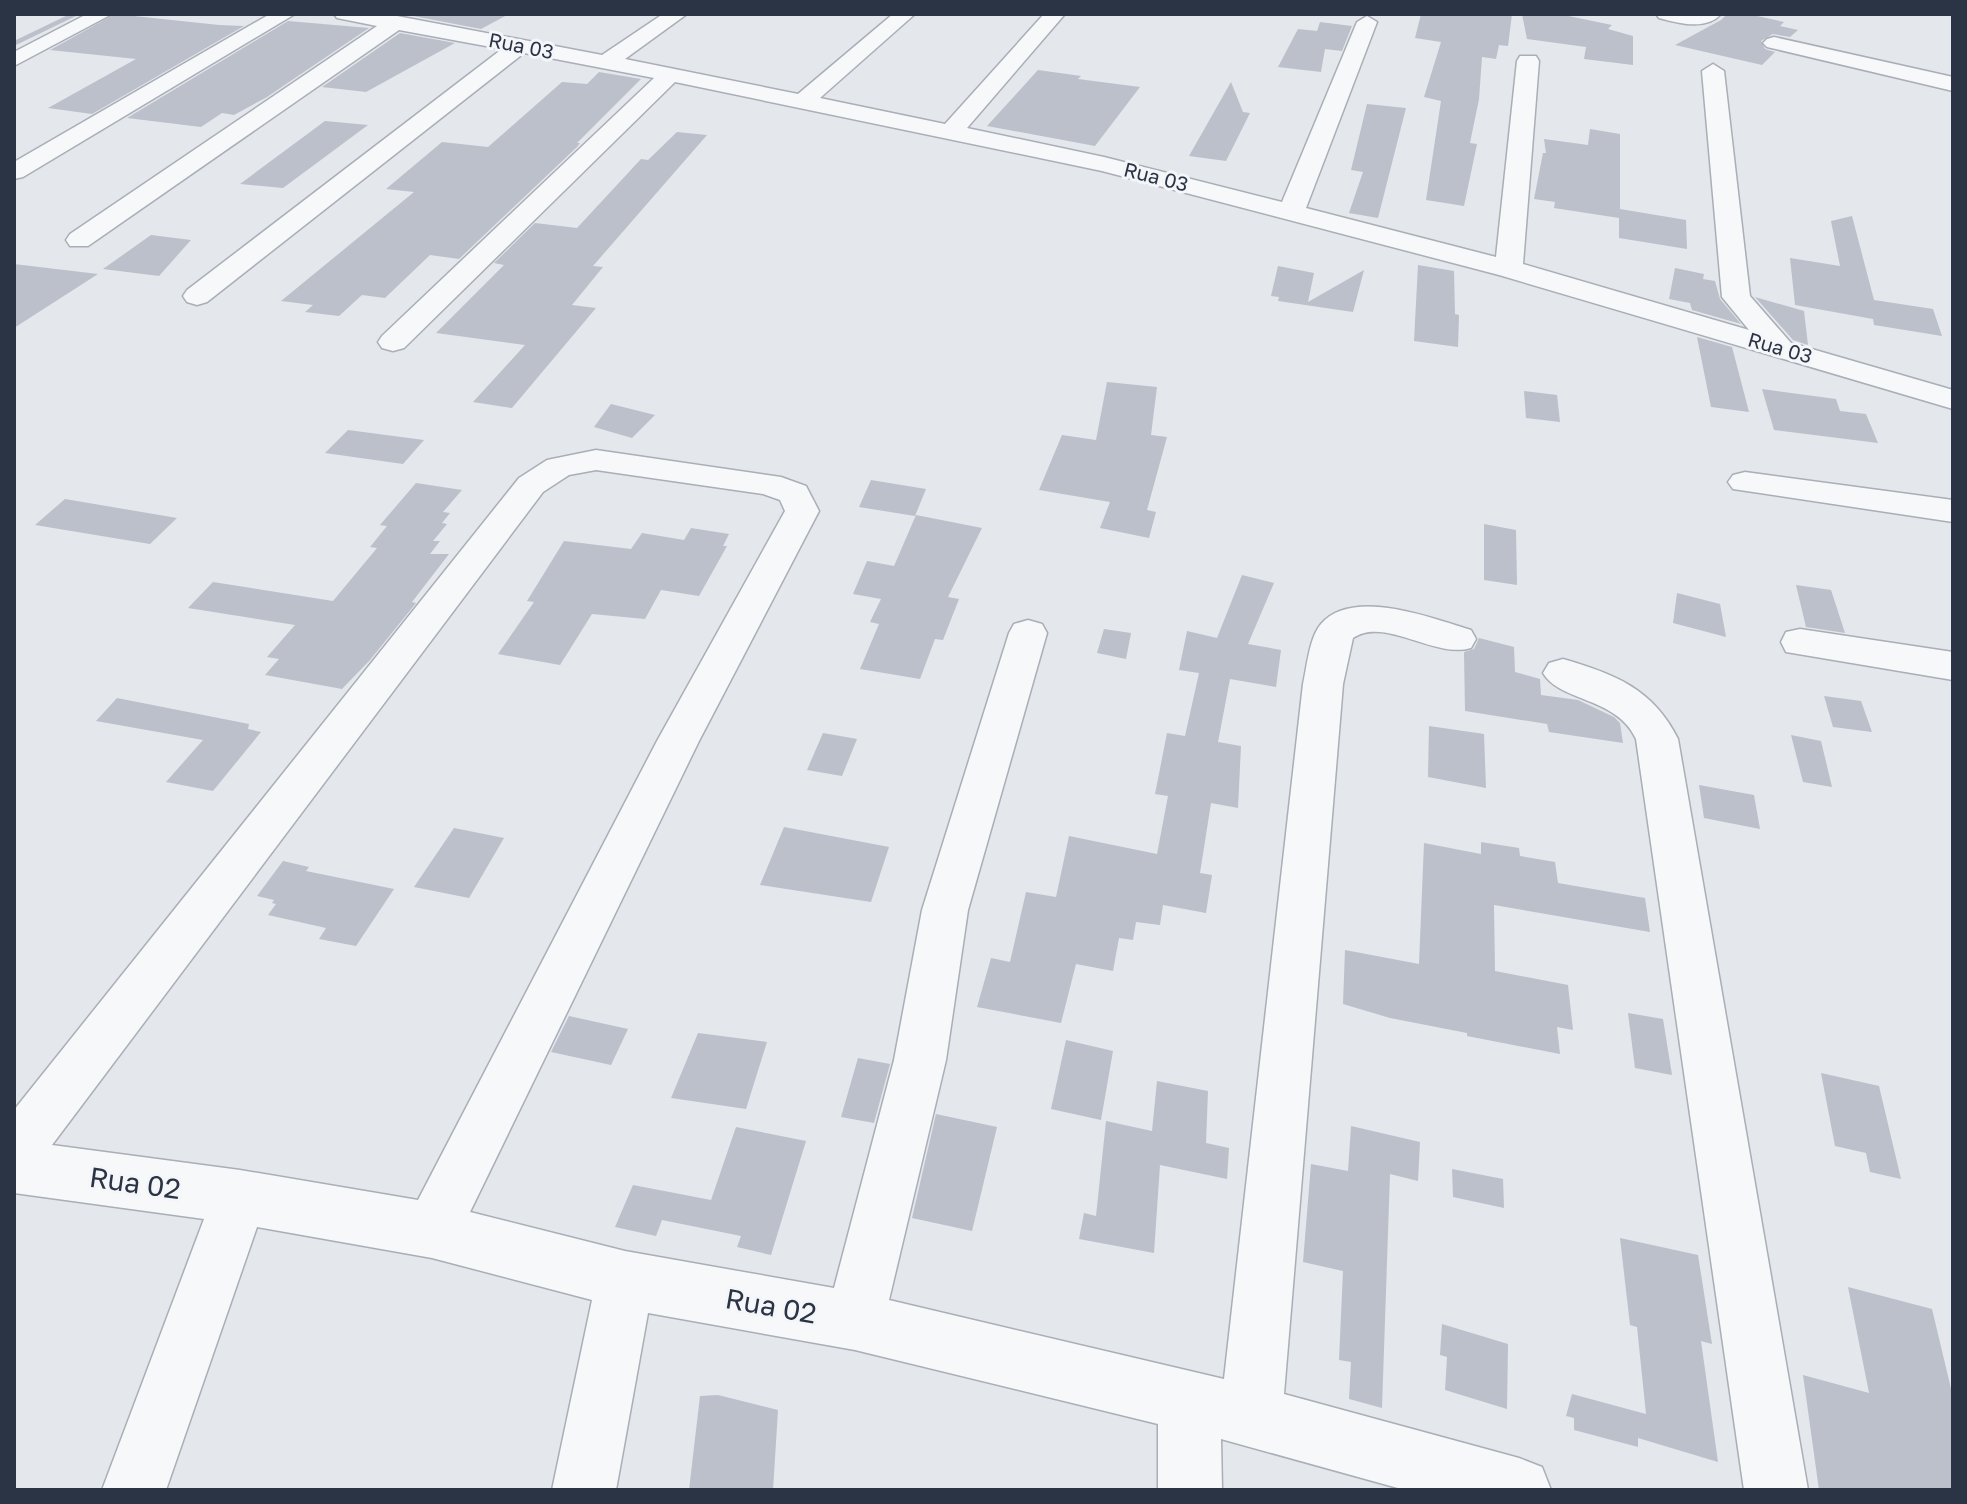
<svg xmlns="http://www.w3.org/2000/svg" width="1967" height="1504" font-family="'Golos Text',sans-serif">
	<rect width="100%" height="100%" fill="#e4e7ec"/>
	<g fill="#bbc0ca">
		<polygon points="70,14 80,14 14,46 14,41"/>
		<polygon points="115,14 219,25 244,26 92,114 48,108 136,59 50,50"/>
		<polygon points="403,14 509,14 481,29"/>
		<polygon points="1421,14 1512,14 1508,46 1499,45 1496,59 1482,57 1479,99 1470,143 1477,144 1464,206 1426,200 1441,101 1424,97 1441,42 1415,38"/>
		<polygon points="1522,14 1559,14 1612,25 1608,29 1633,36 1633,65 1584,59 1586,47 1527,39"/>
		<polygon points="1727,14 1748,14 1784,22 1780,26 1798,30 1790,37 1773,34 1761,41 1765,49 1775,52 1762,65 1675,45 1721,20"/>
		<polygon points="288,21 369,28 267,97 234,115 222,113 201,127 127,118"/>
		<polygon points="1320,22 1352,26 1342,51 1325,49 1321,72 1278,67 1298,29 1317,31"/>
		<polygon points="400,33 455,43 366,92 322,87"/>
		<polygon points="1038,70 1081,76 1078,79 1140,87 1095,146 987,126"/>
		<polygon points="599,72 641,79 577,143 580,143 577,147 459,259 430,255 385,298 362,295 339,316 305,312 313,305 281,301 414,192 386,189 442,142 488,147 562,82 587,84"/>
		<polygon points="1231,82 1243,112 1250,113 1226,161 1189,156"/>
		<polygon points="1367,104 1406,108 1378,218 1349,213 1363,172 1351,170"/>
		<polygon points="325,121 368,125 283,188 240,184"/>
		<polygon points="1590,129 1620,134 1620,209 1686,220 1687,249 1619,238 1619,218 1554,208 1555,202 1534,199 1543,153 1546,153 1544,139 1588,145"/>
		<polygon points="677,132 707,135 593,266 603,267 572,305 596,308 512,408 473,402 525,345 436,333 504,265 494,263 535,223 577,228 641,159 648,160"/>
		<polygon points="1852,216 1874,300 1933,309 1942,336 1874,325 1873,319 1795,305 1790,258 1840,266 1831,221"/>
		<polygon points="151,235 191,240 159,276 103,269"/>
		<polygon points="14,264 98,274 14,328"/>
		<polygon points="1418,265 1454,271 1455,314 1459,315 1458,347 1414,341"/>
		<polygon points="1278,266 1314,273 1308,302 1364,270 1353,312 1278,301 1279,297 1271,296"/>
		<polygon points="1675,268 1704,274 1703,279 1715,281 1720,299 1741,324 1692,310 1690,303 1669,299"/>
		<polygon points="1755,297 1804,311 1808,345 1793,340"/>
		<polygon points="1697,337 1732,347 1749,412 1711,407"/>
		<polygon points="1107,382 1157,387 1151,435 1167,437 1147,510 1156,512 1149,538 1100,528 1110,502 1039,490 1062,435 1096,440"/>
		<polygon points="1762,389 1836,399 1840,411 1866,414 1878,443 1774,430"/>
		<polygon points="1524,391 1557,395 1560,422 1526,418"/>
		<polygon points="611,404 655,415 632,438 594,427"/>
		<polygon points="348,430 424,440 403,464 325,453"/>
		<polygon points="871,480 926,489 915,516 859,507"/>
		<polygon points="416,483 462,490 443,512 450,513 442,523 447,524 433,541 440,541 430,554 449,554 412,602 416,603 370,660 342,689 265,675 279,659 267,657 295,625 188,608 213,582 333,601 377,548 370,547 387,526 380,525"/>
		<polygon points="65,499 177,518 150,544 35,525"/>
		<polygon points="916,515 982,528 948,597 959,599 943,640 935,639 920,679 860,669 879,624 870,622 881,599 853,594 867,561 894,566"/>
		<polygon points="1484,524 1516,530 1517,585 1484,580"/>
		<polygon points="691,528 729,534 723,546 727,546 699,596 661,590 645,619 592,614 560,665 498,654 534,602 527,601 564,541 631,549 642,533 684,540"/>
		<polygon points="1242,575 1274,583 1248,644 1281,650 1276,687 1230,679 1218,742 1241,746 1238,808 1211,803 1200,873 1212,875 1206,913 1163,905 1160,925 1136,922 1133,940 1119,938 1113,971 1076,964 1061,1023 977,1007 991,958 1010,962 1026,892 1056,897 1069,836 1157,854 1168,796 1155,794 1167,733 1185,736 1199,673 1179,670 1187,631 1217,638"/>
		<polygon points="1796,585 1831,590 1845,633 1806,627"/>
		<polygon points="1677,593 1720,604 1726,637 1673,623"/>
		<polygon points="1104,629 1131,633 1126,659 1097,653"/>
		<polygon points="1479,638 1514,647 1515,672 1540,679 1541,695 1578,700 1614,717 1620,723 1623,743 1549,732 1547,724 1465,711 1464,652 1474,649"/>
		<polygon points="1824,696 1861,701 1872,732 1833,727"/>
		<polygon points="117,698 249,724 248,729 261,732 213,791 166,782 203,740 96,721"/>
		<polygon points="1429,726 1484,734 1486,788 1428,777"/>
		<polygon points="823,733 857,739 842,776 807,770"/>
		<polygon points="1791,735 1821,741 1832,787 1803,782"/>
		<polygon points="1699,785 1754,795 1760,829 1704,818"/>
		<polygon points="784,827 889,847 871,902 760,885"/>
		<polygon points="454,828 504,838 469,898 414,887"/>
		<polygon points="1481,842 1519,848 1520,856 1555,862 1558,883 1645,898 1650,932 1494,905 1495,971 1568,985 1573,1030 1557,1027 1560,1054 1467,1036 1467,1033 1390,1018 1343,1004 1345,950 1419,964 1424,843 1481,854"/>
		<polygon points="283,861 309,867 306,871 394,889 356,946 319,939 326,928 268,915 276,904 272,903 274,900 257,896"/>
		<polygon points="1628,1013 1663,1019 1672,1075 1635,1068"/>
		<polygon points="569,1016 628,1029 611,1065 551,1052"/>
		<polygon points="698,1033 767,1042 746,1109 671,1098"/>
		<polygon points="1066,1040 1113,1051 1101,1120 1051,1109"/>
		<polygon points="858,1058 890,1064 874,1123 841,1117"/>
		<polygon points="1821,1073 1879,1086 1901,1179 1870,1172 1866,1153 1835,1146"/>
		<polygon points="1157,1081 1208,1091 1206,1143 1229,1148 1227,1179 1160,1165 1154,1253 1079,1239 1084,1213 1096,1216 1106,1121 1152,1131"/>
		<polygon points="936,1114 997,1127 972,1231 912,1218"/>
		<polygon points="1351,1126 1420,1142 1418,1181 1390,1174 1382,1408 1349,1399 1351,1362 1339,1360 1343,1271 1303,1262 1311,1164 1348,1171"/>
		<polygon points="736,1127 806,1141 771,1255 737,1247 741,1236 662,1220 656,1236 615,1227 633,1185 711,1200"/>
		<polygon points="1452,1169 1503,1179 1504,1208 1453,1197"/>
		<polygon points="1620,1238 1698,1255 1712,1344 1701,1341 1718,1462 1638,1438 1638,1447 1574,1430 1574,1418 1566,1416 1572,1394 1646,1414 1637,1327 1630,1325"/>
		<polygon points="1848,1287 1932,1309 1953,1397 1953,1490 1819,1490 1803,1375 1869,1393"/>
		<polygon points="1442,1324 1508,1344 1507,1409 1445,1390 1447,1357 1440,1355"/>
		<polygon points="718,1395 778,1410 773,1490 689,1490 700,1396"/>
	</g>
	<g fill="none" stroke-linecap="round" stroke-linejoin="round">
		<g stroke="#a9aeb7" stroke-width="3">
			<g id="minor">
				<polygon points="87,14 112,14 14,66 14,52"/>
				<polygon points="270,14 295,14 23,177 14,179 14,162"/>
				<polygon points="334,14 397,16 602,55 663,14 687,14 625,59 798,94 893,14 915,14 820,98 945,124 1044,14 1065,14 967,128 1104,157 1282,202 1357,22 1367,16 1377,22 1306,208 1496,257 1517,61 1520,56 1536,56 1539,61 1523,264 1749,330 1722,297 1702,71 1713,64 1724,71 1750,296 1791,343 1953,390 1953,409 1499,275 1102,171 675,82 404,348 393,351 382,348 378,342 382,336 654,78 524,53 207,302 197,305 187,302 183,296 187,290 502,49 399,30 88,246 70,246 66,240 70,234 377,26 337,18"/>
				<path d="M1656,14h65c-15,17 -43,9 -62,4z"/>
				<polygon points="1774,37 1953,77 1953,91 1767,47 1763,43 1767,39"/>
				<path d="M596,450l185,27 25,9 13,25 -120,230 -229,471 155,39 209,37 60,-228 28,-150 87,-277 5,-9 14,-4 14,4 5,9 -79,277 -22,150 -57,240 335,79 79,-695c4,-17 6,-46 18,-60 31,-37 111,-6 150,6l5,9 -5,9c-36,11 -87,-32 -118,-10l-10,46 -59,710 235,64 23,9 9,23h-146l-184,-51 1,51h-64v-66l-303,-74 -207,-37 -32,177h-64l40,-190 -160,-42 -175,-31 -91,263h-64l102,-271 -190,-26v-83l505,-632 28,-18zM596,470l167,24 17,6 5,11 -128,230 -239,459 -178,-30 -188,-25 491,-653 26,-17z"/>
				<polygon points="1745,472 1953,500 1953,522 1733,489 1728,482 1733,475"/>
				<polygon points="1800,629 1953,652 1953,680 1786,652 1781,642 1786,632"/>
				<path d="M1563,659c52,15 90,30 115,80l130,751h-64l-108,-751c-19,-42 -76,-37 -93,-66l6,-10z"/>
			</g>
		</g>
		<use href="#minor" fill="#f7f8fa" fill-rule="evenodd"/>
	</g>
	<g text-anchor="middle" stroke-width="6" stroke-linejoin="round" paint-order="stroke">
		<g font-size="20" fill="#2b3445" stroke="#f4f6f9">
			<text transform="translate(521 46) rotate(11)" y="7">Rua 03</text>
			<text transform="translate(1156 177) rotate(14)" y="7">Rua 03</text>
			<text transform="translate(1780 348) rotate(16)" y="7">Rua 03</text>
		</g>
		<g font-size="28" fill="#2b3445" stroke="#f4f6f9">
			<text transform="translate(135 1183) rotate(8)" y="10">Rua 02</text>
			<text transform="translate(771 1306) rotate(10)" y="10">Rua 02</text>
		</g>
	</g>
	<rect width="1967" height="1504" fill="none" stroke="#2b3445" stroke-width="32"/>
</svg>
